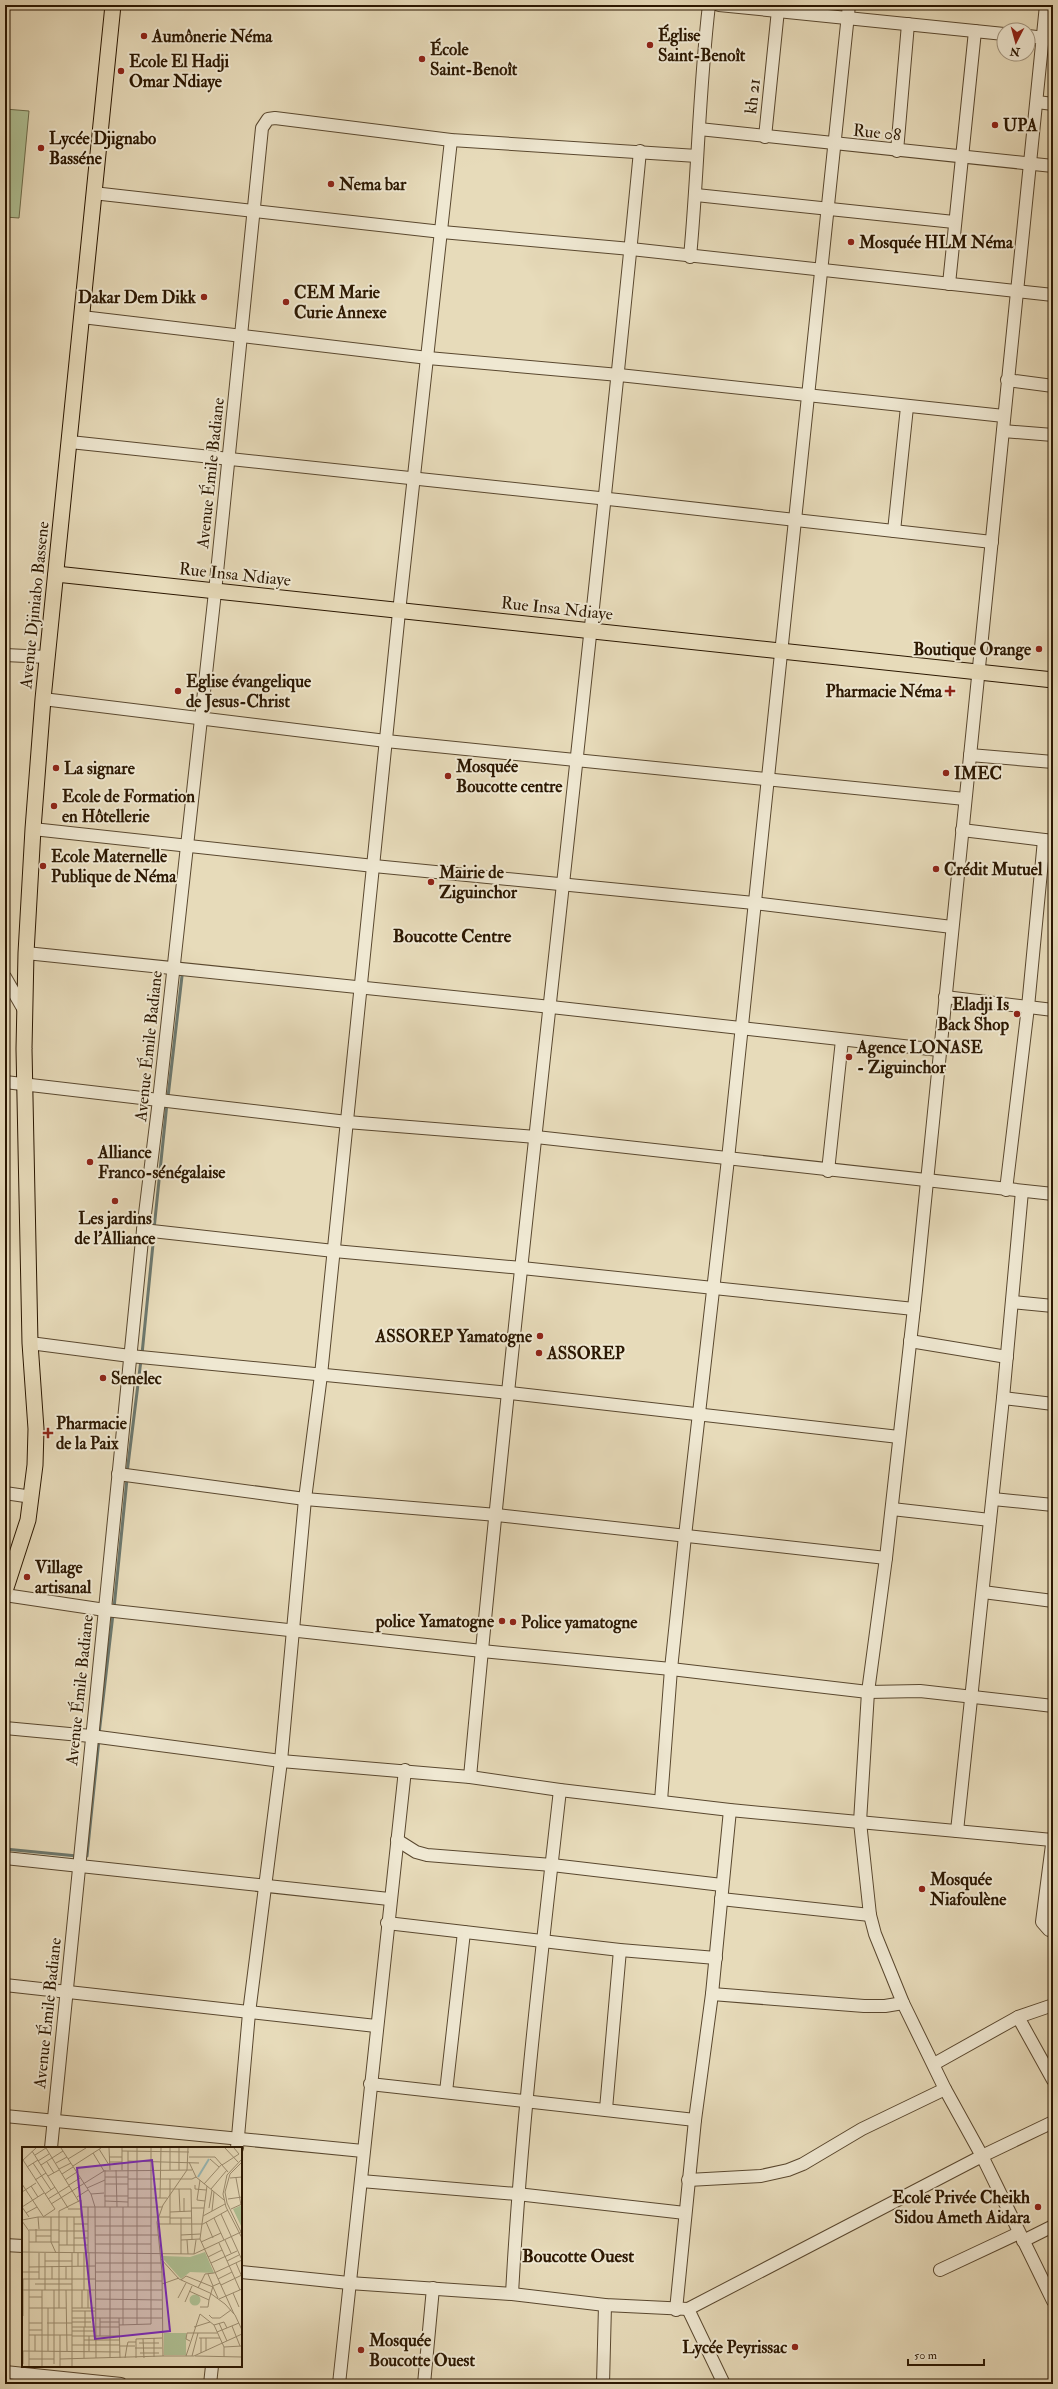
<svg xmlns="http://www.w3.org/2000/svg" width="1058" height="2389" font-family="'IM FELL Double Pica',serif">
	<rect width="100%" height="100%" fill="#e7dbba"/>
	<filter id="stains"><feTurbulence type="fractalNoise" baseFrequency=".005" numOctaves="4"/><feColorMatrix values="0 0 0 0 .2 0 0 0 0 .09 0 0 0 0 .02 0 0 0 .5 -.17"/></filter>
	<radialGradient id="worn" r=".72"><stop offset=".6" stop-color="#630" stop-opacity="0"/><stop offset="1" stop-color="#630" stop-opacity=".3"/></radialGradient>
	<polygon fill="#afc195" stroke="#6d6c4b" points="5,109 29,111 19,218 5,217"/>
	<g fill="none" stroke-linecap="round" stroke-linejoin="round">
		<g stroke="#6c786e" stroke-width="3">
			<polyline points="168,1097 182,976"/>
			<polyline points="154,1229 167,1103"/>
			<polyline points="142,1354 154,1234"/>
			<polyline points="127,1473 141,1360"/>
			<polyline points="114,1608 127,1479"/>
			<polyline points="99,1734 113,1614"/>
			<polyline points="5,1849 77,1856"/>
			<polyline points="82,1856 87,1856 99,1739"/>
		</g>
		<g stroke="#5a482f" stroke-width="14">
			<g id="minor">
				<polyline points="719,5 1004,34"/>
				<polyline points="1046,5 916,1290 886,1558 868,1692 860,1822 870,1915 875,1934 903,2003 945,2089 982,2156 1053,2301"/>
				<polyline points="1028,36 1053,39"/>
				<polyline points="1037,102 1053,104"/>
				<polyline points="699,129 1053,166"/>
				<polyline points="765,137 778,10"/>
				<polyline points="897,151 908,24"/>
				<polyline points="93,193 442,232 631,249 1053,295"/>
				<polyline points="696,195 954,222"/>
				<path d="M690,257c8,-84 9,-168 19,-252"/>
				<polyline points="949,284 975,31"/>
				<polyline points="82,317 428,358 619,375 1004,416"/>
				<polyline points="1007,380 1053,386"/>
				<polyline points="1003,431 1053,435"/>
				<path d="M70,442c307,31 615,65 922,100"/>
				<polyline points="894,531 907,407"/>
				<polyline points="5,655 47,657"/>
				<polyline points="43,699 386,741 965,799"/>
				<polyline points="970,755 1053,762"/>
				<polyline points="33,829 374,866 754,903 952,927"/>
				<polyline points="962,830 1053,841"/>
				<polyline points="26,953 551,1007 939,1050"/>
				<polyline points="5,977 24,1010"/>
				<polyline points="945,997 1053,1010"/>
				<polyline points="5,1082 347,1122 536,1137 1053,1194"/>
				<polyline points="828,1171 842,1040"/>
				<polyline points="1006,1190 1028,1007 1044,840"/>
				<polyline points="143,1230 334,1251 522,1268 914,1309"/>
				<polyline points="1012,1302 1053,1306"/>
				<polyline points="910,1341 1007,1357"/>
				<polyline points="30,1343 130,1356 510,1393 899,1437"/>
				<polyline points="1003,1398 1053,1404"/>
				<polyline points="118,1474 305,1499 497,1515 886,1558"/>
				<polyline points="5,1493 32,1497"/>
				<polyline points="993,1499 1053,1505"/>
				<polyline points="892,1509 990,1520"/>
				<polyline points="983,1592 1053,1601"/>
				<polyline points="5,1595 105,1610 482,1651 671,1669 868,1692 920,1691 1053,1706"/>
				<polyline points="5,1728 91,1736 281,1761 470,1777 560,1790 730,1810 1052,1840"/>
				<path d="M470,1777c50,-543 118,-1084 170,-1626"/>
				<polyline points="661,1801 671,1669 685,1536 728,1159 849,5"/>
				<polyline points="957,1831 1003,1398 1022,1191"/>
				<polyline points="1053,1837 1042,1922 1049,1930 1053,1931"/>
				<polyline points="397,1840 416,1852 427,1855 552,1865 722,1885"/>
				<polyline points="5,1858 389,1899"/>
				<polyline points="721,1899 870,1915"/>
				<polyline points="387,1923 620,1950 716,1958"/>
				<polyline points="5,1985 376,2026"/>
				<polyline points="712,1994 864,2006 885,2006 903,2003"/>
				<polyline points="1018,2017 1053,2080"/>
				<polyline points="934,2064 1018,2017 1053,2005"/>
				<polyline points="370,2084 695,2120"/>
				<polyline points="446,2092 464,1932"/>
				<polyline points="606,2109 620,1950"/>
				<polyline points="5,2116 363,2151"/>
				<polyline points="51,2148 143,1230 159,1100 215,592 262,128 268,119 275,118 451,140 697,156"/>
				<polyline points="237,2148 249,2013 281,1761 305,1499 321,1375 399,612 451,140"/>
				<polyline points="688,2180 761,2176 788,2170 803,2164 862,2129 945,2089"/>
				<polyline points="361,2181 517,2194 685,2213"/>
				<polyline points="1023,2241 1053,2226"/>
				<polyline points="5,2245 23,2246"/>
				<polyline points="940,2270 1019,2233"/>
				<polyline points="241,2272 349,2283 512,2294 605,2305 688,2309 982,2156 1053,2122"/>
				<path d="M512,2294c9,-168 29,-336 48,-504"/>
				<polyline points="688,2309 724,2384"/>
				<polyline points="676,2310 695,2120 712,1994 730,1810"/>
				<polyline points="5,2372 121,2384"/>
				<polyline points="210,2384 212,2366"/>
				<polyline points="339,2384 405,1770"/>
				<polyline points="424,2384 433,2288"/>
				<polyline points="603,2384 605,2305"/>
			</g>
		</g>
		<g stroke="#2b1701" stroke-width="17">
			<g id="major">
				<polyline points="56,574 1053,680"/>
				<polyline points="5,1591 28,1520 35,1465 36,1429 30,1343 24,1049 26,953 33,829 43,699 113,5"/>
			</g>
		</g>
		<use href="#minor" stroke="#efe8d2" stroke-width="12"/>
		<use href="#major" stroke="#e7dbba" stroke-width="15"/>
	</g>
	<g fill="#8f2418" stroke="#efe8d2" stroke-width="1.5">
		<circle cx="144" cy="36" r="4"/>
		<circle cx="650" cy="45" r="4"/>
		<circle cx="422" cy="59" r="4"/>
		<circle cx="121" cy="71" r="4"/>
		<circle cx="995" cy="125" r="4"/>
		<circle cx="41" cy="148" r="4"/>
		<circle cx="331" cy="184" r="4"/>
		<circle cx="851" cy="242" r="4"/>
		<circle cx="204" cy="297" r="4"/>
		<circle cx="286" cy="302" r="4"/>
		<circle cx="1039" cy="649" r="4"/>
		<circle cx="178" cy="691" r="4"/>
		<path d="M948 685h4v4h4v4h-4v4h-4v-4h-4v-4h4z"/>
		<circle cx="56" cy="768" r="4"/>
		<circle cx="946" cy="773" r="4"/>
		<circle cx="448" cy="776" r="4"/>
		<circle cx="54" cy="806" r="4"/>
		<circle cx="43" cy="866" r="4"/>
		<circle cx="936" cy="869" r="4"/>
		<circle cx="431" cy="882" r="4"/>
		<circle cx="1017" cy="1014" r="4"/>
		<circle cx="849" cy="1057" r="4"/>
		<circle cx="90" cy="1162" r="4"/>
		<circle cx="115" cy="1201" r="4"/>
		<circle cx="540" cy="1336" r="4"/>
		<circle cx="539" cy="1353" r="4"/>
		<circle cx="103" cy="1378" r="4"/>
		<path d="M46 1427h4v4h4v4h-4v4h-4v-4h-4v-4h4z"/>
		<circle cx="27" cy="1577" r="4"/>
		<circle cx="502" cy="1621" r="4"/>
		<circle cx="513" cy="1622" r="4"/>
		<circle cx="922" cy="1889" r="4"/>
		<circle cx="1038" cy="2207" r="4"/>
		<circle cx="795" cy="2347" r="4"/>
		<circle cx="361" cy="2350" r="4"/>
	</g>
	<g text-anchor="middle" stroke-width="4" stroke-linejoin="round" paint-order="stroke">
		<g font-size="17" font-weight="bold" fill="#2b1701" stroke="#efe8d2" text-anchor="start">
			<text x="658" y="41">Église<tspan x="658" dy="20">Saint-Benoît</tspan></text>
			<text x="152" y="42">Aumônerie Néma</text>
			<text x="430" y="55">École<tspan x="430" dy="20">Saint-Benoît</tspan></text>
			<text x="129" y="67">Ecole El Hadji<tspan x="129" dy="20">Omar Ndiaye</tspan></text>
			<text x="1003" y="131">UPA</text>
			<text x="49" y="144">Lycée Djignabo<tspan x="49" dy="20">Basséne</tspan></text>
			<text x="339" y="190">Nema bar</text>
			<text x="859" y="248">Mosquée HLM Néma</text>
			<text x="294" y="298">CEM Marie<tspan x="294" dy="20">Curie Annexe</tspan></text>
			<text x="196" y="303" text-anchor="end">Dakar Dem Dikk</text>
			<text x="1031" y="655" text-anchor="end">Boutique Orange</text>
			<text x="186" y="687">Eglise évangelique<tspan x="186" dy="20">de Jesus-Christ</tspan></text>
			<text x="942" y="697" text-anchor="end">Pharmacie Néma</text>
			<text x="456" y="772">Mosquée<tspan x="456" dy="20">Boucotte centre</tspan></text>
			<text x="64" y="774">La signare</text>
			<text x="954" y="779">IMEC</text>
			<text x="62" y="802">Ecole de Formation<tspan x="62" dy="20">en Hôtellerie</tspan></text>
			<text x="51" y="862">Ecole Maternelle<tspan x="51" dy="20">Publique de Néma</tspan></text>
			<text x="944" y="875">Crédit Mutuel</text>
			<text x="439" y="878">Mairie de<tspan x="439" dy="20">Ziguinchor</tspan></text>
			<text x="1009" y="1010" text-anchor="end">Eladji Is<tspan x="1009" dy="20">Back Shop</tspan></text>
			<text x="857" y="1053">Agence LONASE<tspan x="857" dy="20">- Ziguinchor</tspan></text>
			<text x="98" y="1158">Alliance<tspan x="98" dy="20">Franco-sénégalaise</tspan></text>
			<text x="115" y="1224" text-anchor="middle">Les jardins<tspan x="115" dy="20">de l'Alliance</tspan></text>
			<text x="532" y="1342" text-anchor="end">ASSOREP Yamatogne</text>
			<text x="547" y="1359">ASSOREP</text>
			<text x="111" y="1384">Senelec</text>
			<text x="56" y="1429">Pharmacie<tspan x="56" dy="20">de la Paix</tspan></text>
			<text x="35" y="1573">Village<tspan x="35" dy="20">artisanal</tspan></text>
			<text x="494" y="1627" text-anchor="end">police Yamatogne</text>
			<text x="521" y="1628">Police yamatogne</text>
			<text x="930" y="1885">Mosquée<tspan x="930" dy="20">Niafoulène</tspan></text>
			<text x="1030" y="2203" text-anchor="end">Ecole Privée Cheikh<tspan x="1030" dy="20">Sidou Ameth Aidara</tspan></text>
			<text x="369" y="2346">Mosquée<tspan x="369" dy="20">Boucotte Ouest</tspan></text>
			<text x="787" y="2353" text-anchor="end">Lycée Peyrissac</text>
		</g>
		<g font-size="17" fill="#2b1701" stroke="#efe8d2">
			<text transform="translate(752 96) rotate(-84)" y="6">kh 21</text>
			<text transform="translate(877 132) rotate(6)" y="6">Rue 08</text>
			<text transform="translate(210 473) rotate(-84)" y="6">Avenue Émile Badiane</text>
			<text transform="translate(235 574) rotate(6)" y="6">Rue Insa Ndiaye</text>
			<text transform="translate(34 605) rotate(-84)" y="6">Avenue Djiniabo Bassene</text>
			<text transform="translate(557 608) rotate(6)" y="6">Rue Insa Ndiaye</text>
			<text transform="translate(148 1046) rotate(-84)" y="6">Avenue Émile Badiane</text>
			<text transform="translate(79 1690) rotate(-84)" y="6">Avenue Émile Badiane</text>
			<text transform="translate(47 2013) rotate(-84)" y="6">Avenue Émile Badiane</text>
		</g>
		<g font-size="18" font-weight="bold" fill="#2b1701" stroke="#efe8d2">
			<text x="452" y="942">Boucotte Centre</text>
			<text x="578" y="2262">Boucotte Ouest</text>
		</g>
	</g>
	<g transform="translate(22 2147)">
		<rect width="220" height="220" fill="#e7dbba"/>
		<path d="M220,58v23l-9,-19zM183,105l9,21 -24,-1 -9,7 -17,-19 -1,-4 27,1zM167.5 153a5.5 5.5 0 1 1 11 0a5.5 5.5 0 1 1-11 0ZM142,186h22v22h-22z" fill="#afc195"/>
		<path fill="none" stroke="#98b9b7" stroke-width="2" d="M176,30l11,-18"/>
		<path fill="none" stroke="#9c8d70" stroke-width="1" d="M24,1l33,54M39,1l30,46 4,13 1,151M87,1l1,22M148,1v22M166,1l-1,22 -24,35 -6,17 5,50 1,84h31l48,-22M203,1l13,14M77,2l10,16M10,4l36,57M100,4l67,1M71,6l11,18M13,8l11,-7M87,10h13M167,10h26l13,15M46,12l18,-11M188,12l9,8M220,12l-15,16 -4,19 3,13 16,31M1,13l32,49 -12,8M0,14l14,-13M16,14l11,-7M106,14l71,2M25,15l7,11M87,15h13M167,15l7,15 28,23M220,15l-12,12 -5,18 2,11 15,31M11,16l18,27M34,16l11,-6M19,18l22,-14M200,18l17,-11 -5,-6M51,19l28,-18M5,20l11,-7M37,22l12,-6M94,23l1,37M100,23v-22M157,23v-22M40,27l11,-7M26,29l11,-6M83,30h23M208,31l12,-1M214,31l5,27M106,32h64l4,-2M13,33l11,-7M43,33l12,-8M178,33l-3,20 8,1M0,37l21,32M83,37h23M182,37l18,-20M47,38l11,-7M173,38v4l11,1M9,39l7,11M185,39l-7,53 34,75M65,41l18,-8M106,42h63l1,51M157,42l1,23M189,42l16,-19M0,45l14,-9M23,47l10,-7M69,47l13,-1M82,49h24M55,50l11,-7M106,51h39M138,51l1,-50M162,51v14M26,52l21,-13M206,52l14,-2M83,54l23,1M29,57l53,-33 88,-1M0,60l22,-14M0,60l7,10M59,60h81M66,60v46M83,60v-37M88,60v151M101,60v118M106,60v-56M169,61h13M187,61l3,-18M46,62h13M209,62l11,-5M190,64l2,-19M148,65l22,-1M4,66l11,-6M199,67l21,46M181,69l22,-12M16,70l1,12M29,70v25l5,11M45,70v28M52,70v36M148,71h22M159,71v36M192,71l10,22M0,73l16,-3h132M0,74l7,10v135M184,75l7,16M52,77h14M135,77h46l25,-14M148,77v-45M73,79h56M14,82v13M7,83h30M37,84h29M73,88h63M159,88l19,-1M14,89h15M52,91h14M159,93l19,-1M165,93l1,14M203,93l6,13M7,95h30M179,95l20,-9M197,96l21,47M73,97h56M37,98h29M0,105l172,2 47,-22M17,106v26M50,106v113M56,106v13M172,107l2,-14M186,110l14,-7M139,112l18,20 31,14 15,11 10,11 7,15M23,114h27M205,114l12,-6M73,116h66M189,116l26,-12M214,116l6,14M30,119v13M44,119v13M7,120l66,-1M0,125h17M73,125h67M186,127l5,12M67,131v-25M0,132h73M196,132l14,-7M159,133l5,-4 27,11 5,11M73,134h67M13,137h37M140,137l17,-6M199,138l21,-10M176,141l7,-14 9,-1 28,-13M0,143h140M23,143v-37M32,143v74M44,143l1,61M62,143v-37M66,143v18M167,144l20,9 4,-14 7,-3M211,146l6,14M7,150h13M156,151l8,-15M73,152l67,1M197,152l23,-10M163,155l7,-16M178,160h8l1,-7M7,161h37M37,161v-97l22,-11v17M50,161h23M60,161v-18M73,162h67M50,164h23M63,164v16M187,168l3,3h8l11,-8M1,169v-37M50,171h90M78,171v18M97,171l1,40M50,175h19M78,175h19M7,176h13M25,176h25M197,176l8,18M115,177v-176M97,178l32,-1v-176M192,178l10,-3 3,6M210,179l8,20M50,180h47M62,180v31M172,180l16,-5M7,183h13M50,184h23M195,185l22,-9M7,188h43M13,188v16M38,188v31M50,189h48M67,189v15M132,191v19M177,191h21M179,191v15M184,191v13M121,192l1,19M62,193h36M168,194l-4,-2 1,-6h30M117,196h20M50,198h48M98,199h15M105,199l1,-4h8M202,200l18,-1M113,201h27M0,204l98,1M26,204v-43M118,206h19M164,209l14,-42 14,11 10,22v10M170,209l6,-23M173,209l47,1M103,211l2,-12M114,211v-19l26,-1M7,212h25M38,212l103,-3M1,217v-13M20,219v-76"/>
		<path fill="#7b2cbf" fill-opacity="0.15" stroke="#7b2cbf" stroke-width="2" d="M130,13l18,171 -75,8 -18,-171z"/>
		<rect width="220" height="220" fill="none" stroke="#2b1701" stroke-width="2"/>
	</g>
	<rect width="1058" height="2389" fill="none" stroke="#e7dbba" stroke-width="20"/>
	<rect x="6" y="6" width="1046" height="2377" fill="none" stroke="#2b1701" stroke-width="2"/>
	<rect x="10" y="10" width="1038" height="2369" fill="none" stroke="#2b1701"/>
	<g transform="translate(1016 42) rotate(186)"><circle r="19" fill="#efe8d2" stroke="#a1947e"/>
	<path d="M0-3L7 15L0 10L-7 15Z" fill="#8f2418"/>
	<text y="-6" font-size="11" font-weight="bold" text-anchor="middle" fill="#2b1701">N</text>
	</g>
	<path d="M908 2359v6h76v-6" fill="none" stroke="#2b1701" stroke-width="2"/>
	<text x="914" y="2359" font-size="12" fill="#2b1701" stroke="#efe8d2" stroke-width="3" paint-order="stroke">50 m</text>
	<rect width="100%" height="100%" filter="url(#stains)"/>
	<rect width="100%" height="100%" fill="url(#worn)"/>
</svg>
